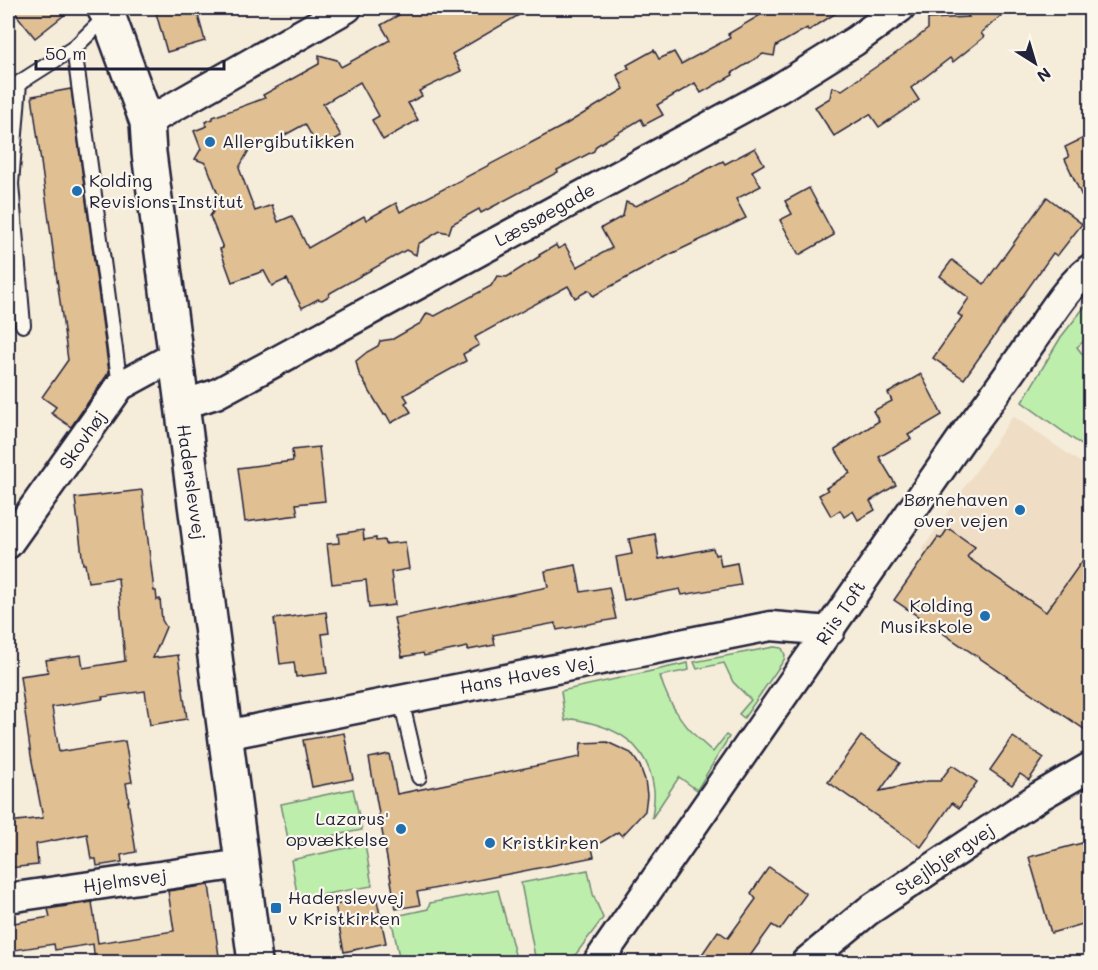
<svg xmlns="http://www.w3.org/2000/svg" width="1098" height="970" font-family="Mali,sans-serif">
	<rect width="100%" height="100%" fill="#f6ecda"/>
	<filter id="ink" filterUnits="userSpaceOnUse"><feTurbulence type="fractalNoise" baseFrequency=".0167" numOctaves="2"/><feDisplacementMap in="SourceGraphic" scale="12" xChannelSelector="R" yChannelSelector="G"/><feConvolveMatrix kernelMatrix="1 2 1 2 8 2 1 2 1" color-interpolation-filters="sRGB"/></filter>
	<g filter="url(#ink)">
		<polygon fill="#efdec5" points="1013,416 1090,469 1090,634 1075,656 922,550"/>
		<g fill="#beeeac" stroke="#708874" stroke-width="1.5">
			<polygon points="1090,300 1090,336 1077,347 1090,364 1090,451 1022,402 1061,337"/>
			<polygon points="774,647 782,648 785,655 784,660 744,718 739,714 751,700 733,682 724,663 697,669 694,662"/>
			<path d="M688,663l1,7 -29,6c9,32 28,55 53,76l13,-17 3,2 -32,53 -18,-13 -27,41c1,-9 3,-19 2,-28 -6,-48 -39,-64 -82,-71l-7,2 -4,-30z"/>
			<polygon points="353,789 362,830 289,844 281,804"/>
			<polygon points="365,844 372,886 298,899 291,860"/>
			<polygon points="588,870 593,894 603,918 570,962 536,962 521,883"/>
			<polygon points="498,890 517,962 400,962 391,917 428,909 430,903"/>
		</g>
		<g fill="#e0bf93" stroke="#22223b" stroke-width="1.5">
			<polygon points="11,8 73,8 35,38"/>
			<polygon points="174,8 196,8 205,41 167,52 156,13"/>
			<polygon points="411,8 531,8 452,54 461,71 419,91 422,96 408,103 418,120 383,140 372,120 379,116 360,82 323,104 341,136 319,149 305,124 272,142 249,150 239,168 255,211 272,205 278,222 292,216 308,248 364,216 366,220 396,203 400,212 563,126 624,89 617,75 629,68 627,65 654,50 659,59 674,52 681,64 730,38 728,34 772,8 774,12 783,8 844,8 808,31 807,28 776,46 774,56 763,54 732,73 733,75 701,93 695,83 657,105 663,115 644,125 641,119 596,146 594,151 557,170 558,172 481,213 479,209 452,224 449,233 440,231 418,244 416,255 406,250 330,293 329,296 322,300 318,299 302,308 287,279 272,286 264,271 232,282 220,249 223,248 210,216 213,212 209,201 219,197 206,163 195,159 201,149 194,131 207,126 205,122 213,119 213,117 265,98 263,95 319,64 319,55 337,60 341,67 390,40 381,25"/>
			<polygon points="961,8 1010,8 981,33 984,37 953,62 950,58 911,88 919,100 879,127 870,114 834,136 815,107 830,98 832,87 842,90 905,47 928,29 928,19 969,17"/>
			<polygon points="71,89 109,372 71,427 51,413 56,407 42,397 68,360 32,96"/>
			<polygon points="1090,135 1090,214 1065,159 1069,157 1065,147"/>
			<polygon points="755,148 764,164 752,171 761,186 736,199 746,218 671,254 593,296 589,290 575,298 568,286 475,337 479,345 463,354 466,361 404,395 408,401 405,403 411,412 391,423 386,414 384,415 359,374 356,361 367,352 378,346 380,341 393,339 421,323 427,313 435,316 491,286 497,276 507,277 540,256 539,255 556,245 558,249 565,245 577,267 612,248 601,228 623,216 626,202 636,206 723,161 725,164"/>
			<polygon points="809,188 834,235 799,255 780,220 792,214 785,201"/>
			<polygon points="1047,197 1082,224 1057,256 1053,253 964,379 933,358 962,317 958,314 969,298 940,276 952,260 984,284"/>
			<polygon points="921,374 942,415 908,435 911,439 879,457 896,485 870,501 875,510 858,520 853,511 844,517 840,510 831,516 819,495 828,490 826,488 850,473 835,449 879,421 873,411 892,401 888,393"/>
			<polygon points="319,447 325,501 296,504 298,515 245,522 238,468 293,461 292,450"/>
			<polygon points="142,490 154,591 156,591 157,600 160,599 162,620 166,627 153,658 178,655 187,719 150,725 145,691 102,697 103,699 52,707 59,752 125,741 132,782 126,783 129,801 128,801 136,852 121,855 122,862 97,866 96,859 91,859 87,834 36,844 38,865 8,868 8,822 43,818 31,756 20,676 48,672 46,660 81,655 83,668 125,661 118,578 88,582 85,564 83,564 75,498"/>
			<polygon points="948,528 975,547 967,557 1046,612 1090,550 1090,733 894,600 938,537 941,539"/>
			<polygon points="363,530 364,540 376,538 376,541 384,540 385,544 405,542 409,569 391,572 395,605 369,608 366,580 332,584 327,544 339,543 338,534"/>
			<polygon points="655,534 659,559 713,548 715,555 719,554 721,566 737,563 741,585 682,595 680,589 624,600 616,557 632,554 629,539"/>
			<polygon points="576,565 581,592 609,587 616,619 557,630 555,623 493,635 495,645 468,650 468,647 424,656 423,653 402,657 394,618 548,587 545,571"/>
			<polygon points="326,612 329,633 322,634 327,673 296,677 294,662 280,664 274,619"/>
			<polygon points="344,733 353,779 312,787 303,740"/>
			<polygon points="861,736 900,763 880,791 928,781 940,781 952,765 977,782 959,808 952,803 921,847 828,782"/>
			<polygon points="1013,737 1044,758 1029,780 1020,774 1012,785 990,770"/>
			<polygon points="607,742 631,753 640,766 645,780 647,795 645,811 622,836 618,832 592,848 594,857 417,892 420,905 396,909 369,758 389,754 397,794 580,757 581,743"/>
			<polygon points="1086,842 1090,856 1090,922 1051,933 1029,857"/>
			<polygon points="769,867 806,894 780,930 772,925 745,963 696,963 718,931 728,938 756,899 751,893"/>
			<polygon points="209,885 220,963 95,963 93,944 55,950 54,944 8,951 8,924 50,917 48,909 92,902 98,943 174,931 168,891"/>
			<polygon points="376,896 386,943 344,952 335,905"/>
		</g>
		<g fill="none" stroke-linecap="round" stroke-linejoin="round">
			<g stroke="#22223b" stroke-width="18">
				<g id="service">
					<polyline points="107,16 74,48 120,386"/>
					<polyline points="23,325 11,184 19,83 74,48"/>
					<polyline points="401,700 419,777"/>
				</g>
			</g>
			<g stroke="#22223b" stroke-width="33">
				<g id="minor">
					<polyline points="147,122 347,8"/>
					<polyline points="181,405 216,394 778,89 855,41 900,8"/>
					<polyline points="8,544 120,386 175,356"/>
					<polyline points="225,735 771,626 830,631"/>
					<polyline points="8,898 242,864"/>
					<path d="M598,962l369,-531c23,-29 44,-60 65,-90 18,-25 34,-54 58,-72"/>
					<polyline points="806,962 868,911 1040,796 1090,767"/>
				</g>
			</g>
			<g stroke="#22223b" stroke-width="38">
				<polyline id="tertiary" points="104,8 108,15 147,122 149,153 255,962"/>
			</g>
			<use href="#service" stroke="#fbf7ec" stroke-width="14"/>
			<use href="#minor" stroke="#fbf7ec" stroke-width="28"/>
			<use href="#tertiary" stroke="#fbf7ec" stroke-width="33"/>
		</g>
	</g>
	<g fill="#1f6fb2" stroke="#fbf7ec" stroke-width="2">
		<circle cx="210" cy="142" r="6"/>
		<circle cx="77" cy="191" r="6"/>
		<circle cx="1020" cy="510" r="6"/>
		<circle cx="985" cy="616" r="6"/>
		<circle cx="401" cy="829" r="6"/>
		<circle cx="490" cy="843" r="6"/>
		<rect x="270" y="902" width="12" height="12" rx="3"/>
	</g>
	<g text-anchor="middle" stroke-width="4.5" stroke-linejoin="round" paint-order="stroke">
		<g font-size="18" fill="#22223b" stroke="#fbf7ec" text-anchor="start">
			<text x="222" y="148">Allergibutikken</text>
			<text x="89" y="187">Kolding<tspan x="89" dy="21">Revisions-Institut</tspan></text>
			<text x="1008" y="506" text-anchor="end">Børnehaven<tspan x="1008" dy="21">over vejen</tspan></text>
			<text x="973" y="612" text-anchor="end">Kolding<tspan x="973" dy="21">Musikskole</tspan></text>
			<text x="389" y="825" text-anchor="end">Lazarus'<tspan x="389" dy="21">opvækkelse</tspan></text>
			<text x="502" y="849">Kristkirken</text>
			<text x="288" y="904">Haderslevvej<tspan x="288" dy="21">v Kristkirken</tspan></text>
		</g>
		<g font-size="18" fill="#22223b" stroke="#fbf7ec">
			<text transform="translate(545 215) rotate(-29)" y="6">Læssøegade</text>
			<text transform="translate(83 440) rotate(-55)" y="6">Skovhøj</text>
			<text transform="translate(191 482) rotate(82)" y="6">Haderslevvej</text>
			<text transform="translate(841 613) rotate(-56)" y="6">Riis Toft</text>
			<text transform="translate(527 675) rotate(-11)" y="6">Hans Haves Vej</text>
			<text transform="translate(945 860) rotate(-34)" y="6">Stejlbjergvej</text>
			<text transform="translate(125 881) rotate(-8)" y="6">Hjelmsvej</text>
		</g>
	</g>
	<rect width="1098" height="970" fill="none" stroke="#fbf7ec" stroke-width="30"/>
	<rect x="15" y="15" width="1068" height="940" fill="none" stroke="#22223b" stroke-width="2" filter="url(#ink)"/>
	<g transform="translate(1035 63) rotate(143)" stroke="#fbf7ec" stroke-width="4.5" paint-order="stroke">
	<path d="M0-4.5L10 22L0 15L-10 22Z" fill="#22223b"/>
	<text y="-9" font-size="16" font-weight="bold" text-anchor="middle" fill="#22223b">N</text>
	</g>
	<path d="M36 60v9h188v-9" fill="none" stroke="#22223b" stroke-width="3"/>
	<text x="45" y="60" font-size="18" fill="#22223b" stroke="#fbf7ec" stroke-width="4.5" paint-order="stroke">50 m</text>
</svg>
